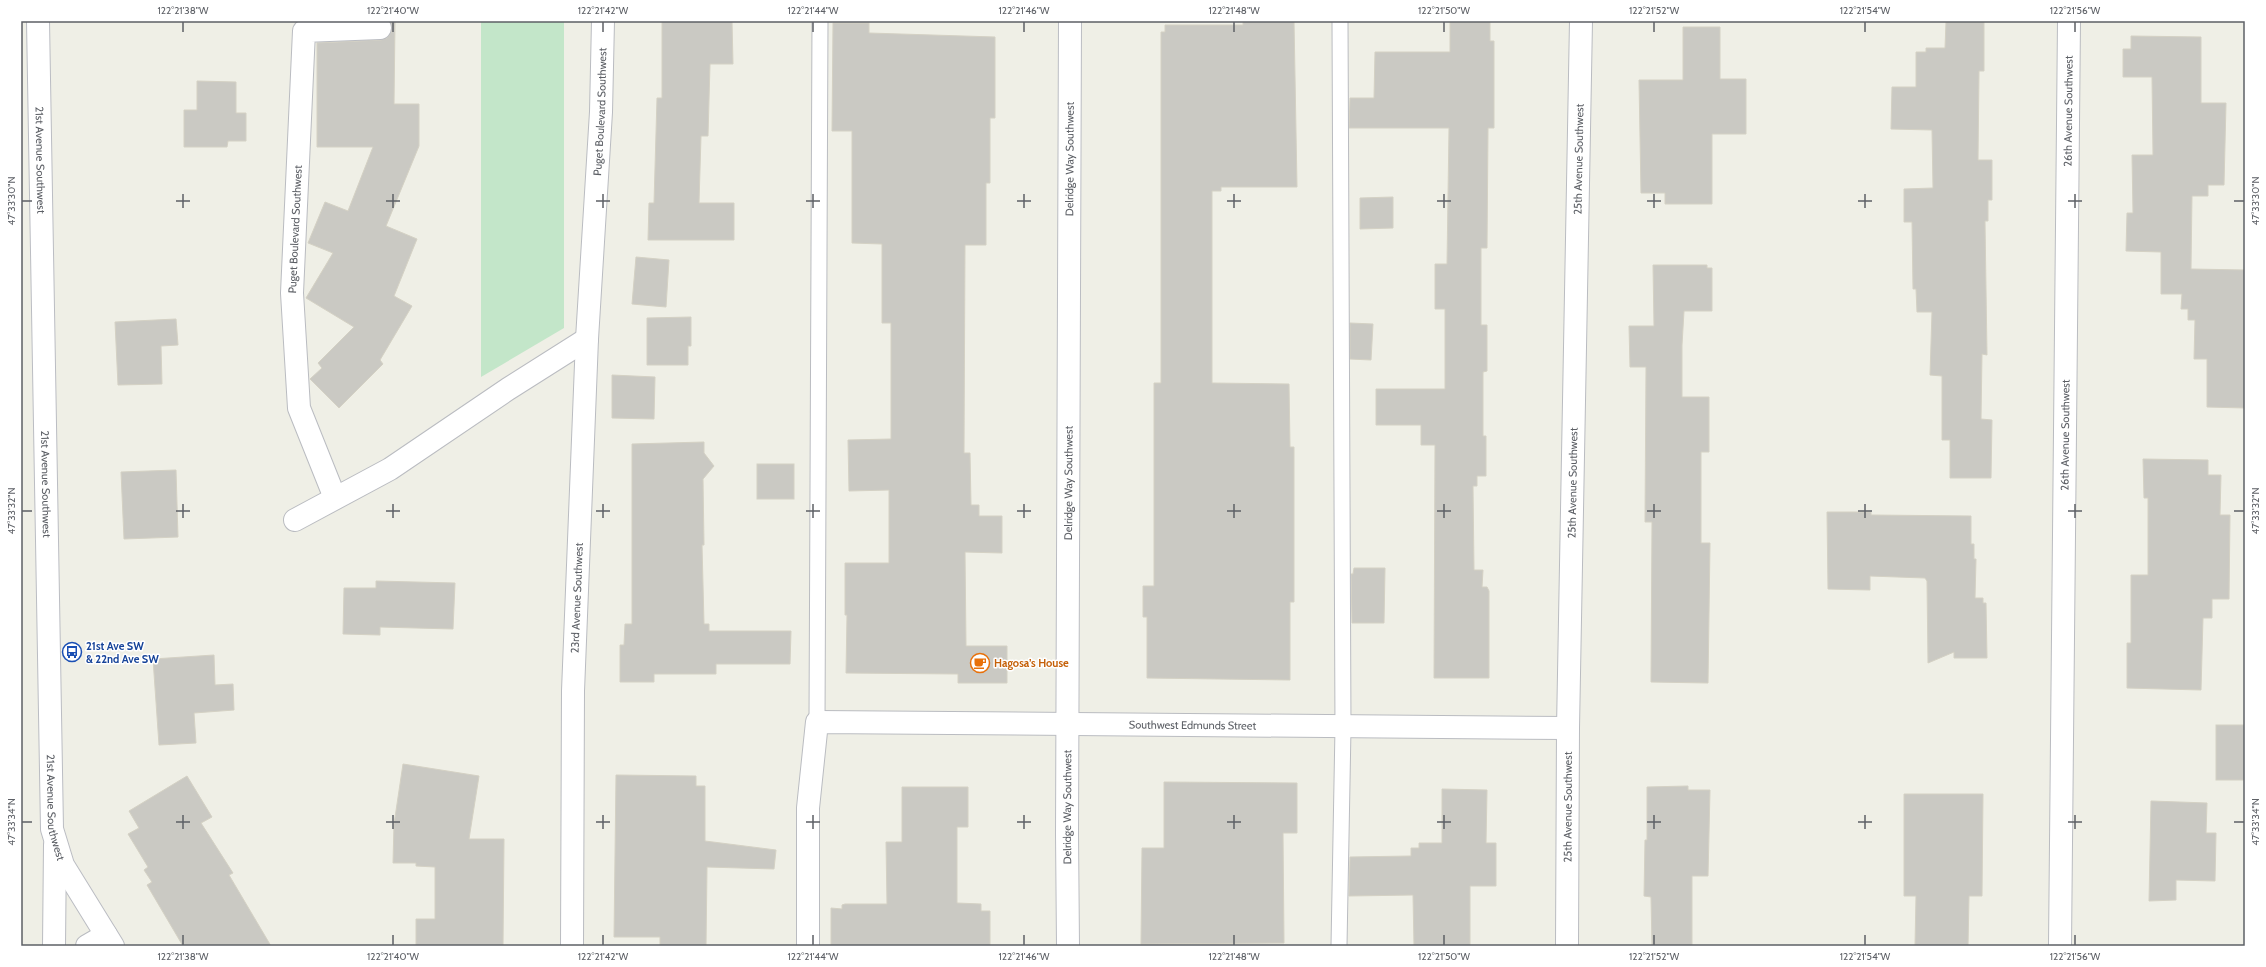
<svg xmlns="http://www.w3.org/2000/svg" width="2266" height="967" font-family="Cabin,sans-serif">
	<rect width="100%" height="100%" fill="#efefe6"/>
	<polygon fill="#c3e6c9" points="481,21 564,21 564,328 481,377"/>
	<g fill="#cac9c3" stroke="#d4d1c4">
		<polygon points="390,21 395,21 394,104 419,104 419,146 386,226 417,239 394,296 412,306 380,360 383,364 339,408 310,379 322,368 318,363 354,327 306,298 333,253 308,243 325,202 348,211 373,147 317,147 317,43 381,40 387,38 391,33 392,27"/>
		<polygon points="662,21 732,21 733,64 710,64 708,136 701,136 699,203 734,203 734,240 648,240 649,203 654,203 657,98 662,98"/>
		<polygon points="1243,21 1294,21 1297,187 1221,187 1221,191 1212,191 1212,383 1289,384 1290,447 1294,447 1294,602 1290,602 1290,680 1147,678 1147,617 1143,617 1143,586 1154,586 1154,383 1161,383 1161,32 1165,32 1165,25 1243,25"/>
		<polygon points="1450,22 1490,22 1490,41 1494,41 1494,128 1488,128 1487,248 1481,248 1481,325 1487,325 1487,371 1483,372 1483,436 1486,436 1486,476 1477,476 1477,486 1473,486 1474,570 1483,570 1482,587 1487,587 1489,591 1489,678 1434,678 1435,445 1421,445 1421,425 1376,425 1376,389 1445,389 1445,309 1435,309 1435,264 1447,264 1449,128 1349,128 1350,98 1374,98 1375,52 1450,52"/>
		<polygon points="1946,22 1984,22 1984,71 1979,71 1978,160 1992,160 1992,200 1988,200 1988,221 1985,221 1987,355 1982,354 1981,419 1992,420 1991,478 1950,478 1950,440 1942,440 1942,376 1930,375 1932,312 1917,312 1916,289 1913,289 1912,222 1904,222 1904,189 1933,188 1932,130 1891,129 1892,87 1916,87 1916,52 1926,52 1926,48 1945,48"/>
		<polygon points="833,23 869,23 869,33 995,37 995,118 990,118 990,183 986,183 986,245 965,245 964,453 970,453 971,505 979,505 979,516 1002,516 1002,553 965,552 966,646 1007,646 1007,683 958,683 958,674 846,673 847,615 845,615 845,563 889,563 889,490 849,491 848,440 891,439 891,323 882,323 882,244 852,243 852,131 832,131"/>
		<polygon points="1683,27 1720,27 1720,79 1746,79 1746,134 1712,134 1712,204 1665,204 1665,193 1641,193 1639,80 1683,80"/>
		<polygon points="2131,36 2201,37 2201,103 2226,103 2224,185 2208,185 2208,196 2192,196 2191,269 2245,270 2245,408 2207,407 2207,359 2194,359 2195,320 2188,320 2188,309 2181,309 2182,294 2161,294 2161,252 2126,251 2127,213 2133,213 2132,155 2153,155 2152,77 2123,77 2123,49 2131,49"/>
		<polygon points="197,81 236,82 236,113 246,113 246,141 228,141 227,147 184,147 184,110 197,110"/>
		<polygon points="1393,197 1393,228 1360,229 1360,198"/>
		<polygon points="636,257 669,260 666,307 632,304"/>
		<polygon points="1653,265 1707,265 1707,268 1712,268 1712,311 1684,311 1682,345 1682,397 1709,397 1709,452 1701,452 1701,543 1710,543 1708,683 1651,682 1652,522 1645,522 1646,367 1630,367 1629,326 1654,326"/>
		<polygon points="691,317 691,346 688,346 688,365 647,365 647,318"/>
		<polygon points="176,319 178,345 161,346 162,384 118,385 115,322"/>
		<polygon points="1350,323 1373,324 1371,360 1350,359"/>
		<polygon points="612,375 655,377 654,419 612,418"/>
		<polygon points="704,442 704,453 714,466 703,479 704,545 702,545 704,624 709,624 709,631 791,631 790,664 716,664 716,674 654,674 654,682 620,682 620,645 624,645 625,624 632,624 632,444"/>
		<polygon points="2143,459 2208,460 2208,475 2221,475 2220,515 2230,515 2229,599 2212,599 2212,618 2203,618 2201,690 2127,688 2127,643 2131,643 2131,575 2148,575 2148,498 2144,498"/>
		<rect x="757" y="464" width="37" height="35"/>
		<polygon points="176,470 178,537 124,539 121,472"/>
		<polygon points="1827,512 1871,512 1871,515 1971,516 1971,544 1974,544 1974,559 1976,559 1975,598 1983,598 1983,603 1986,603 1987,658 1954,658 1954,652 1928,663 1927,581 1925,578 1870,576 1870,590 1828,589"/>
		<polygon points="1354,568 1385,568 1384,623 1352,623 1351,574 1353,574"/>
		<polygon points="376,581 455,583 453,629 380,627 380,635 343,634 344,588 376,588"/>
		<polygon points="214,655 215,685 233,684 234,710 194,713 196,743 159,745 153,659"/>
		<rect x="2216" y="725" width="29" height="55"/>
		<polygon points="403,764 479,776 469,839 504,839 503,946 416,946 416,919 435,919 435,867 416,866 416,863 393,863 394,824"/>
		<polygon points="616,775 696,776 696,786 705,786 705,841 776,850 774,869 707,867 706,946 660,946 660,937 614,937"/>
		<polygon points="187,776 212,817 201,823 233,873 229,875 271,946 183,946 147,885 152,882 144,870 148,867 128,834 139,828 129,811"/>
		<polygon points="1164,782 1297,783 1297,833 1283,833 1284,943 1141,944 1142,848 1164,848"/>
		<polygon points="1688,786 1688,790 1710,790 1708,876 1692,876 1692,946 1652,946 1651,897 1644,896 1645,840 1647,840 1647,787"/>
		<polygon points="902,787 968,787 968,827 957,827 957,903 981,904 981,911 990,911 990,946 831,946 831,908 842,909 842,905 845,904 887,904 886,842 902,842"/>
		<polygon points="1442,789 1487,790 1486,843 1496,843 1496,886 1470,886 1470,946 1414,946 1413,895 1349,896 1350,857 1411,856 1411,848 1419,848 1419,843 1442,843"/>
		<polygon points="1904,794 1983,794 1982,896 1969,896 1968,946 1915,946 1916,896 1904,896"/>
		<polygon points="2151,801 2207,803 2206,833 2216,833 2215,881 2176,880 2176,900 2149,901"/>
	</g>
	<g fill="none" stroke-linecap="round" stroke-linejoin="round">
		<g stroke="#babcc1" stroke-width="17">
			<g id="lane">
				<polyline points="817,722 820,21"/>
				<polyline points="1339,946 1343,728 1340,21"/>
			</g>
		</g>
		<g stroke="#babcc1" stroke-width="24">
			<g id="street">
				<path id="s1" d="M335,498l-36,-90 -7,-115 12,-262 76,-3"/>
				<polyline points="295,520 390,469 508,389 587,339"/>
				<polyline points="54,946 55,845"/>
				<polyline points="87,946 106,935"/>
				<path id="s2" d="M572,946l1,-255 14,-352 14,-227 2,-91"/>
				<path id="s3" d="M808,946v-138l9,-86 751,6"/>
				<path id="s4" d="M1567,946l1,-218 13,-707"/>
				<path id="s5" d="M2060,946l9,-925"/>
			</g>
		</g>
		<g stroke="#bbbdc3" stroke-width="24">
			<g id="secondary">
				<path id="s6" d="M38,21l14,808 11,36 50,81"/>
				<path id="s7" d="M1068,946l-1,-112 3,-813"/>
			</g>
		</g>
		<use href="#lane" stroke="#fff" stroke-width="15"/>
		<use href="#street" stroke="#fff" stroke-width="22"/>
		<use href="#secondary" stroke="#fff" stroke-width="22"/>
	</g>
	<path fill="none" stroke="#5d6066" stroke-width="1.5" d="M183,22v10M393,22v10M603,22v10M813,22v10M1024,22v10M1234,22v10M1444,22v10M1654,22v10M1865,22v10M2075,22v10M183,194v14M393,194v14M603,194v14M813,194v14M1024,194v14M1234,194v14M1444,194v14M1654,194v14M1865,194v14M2075,194v14M22,201h10M176,201h14M386,201h14M596,201h14M806,201h14M1017,201h14M1227,201h14M1437,201h14M1647,201h14M1858,201h14M2068,201h14M2234,201h10M183,504v14M393,504v14M603,504v14M813,504v14M1024,504v14M1234,504v14M1444,504v14M1654,504v14M1865,504v14M2075,504v14M22,511h10M176,511h14M386,511h14M596,511h14M806,511h14M1017,511h14M1227,511h14M1437,511h14M1647,511h14M1858,511h14M2068,511h14M2234,511h10M183,815v14M393,815v14M603,815v14M813,815v14M1024,815v14M1234,815v14M1444,815v14M1654,815v14M1865,815v14M2075,815v14M22,822h10M176,822h14M386,822h14M596,822h14M806,822h14M1017,822h14M1227,822h14M1437,822h14M1647,822h14M1858,822h14M2068,822h14M2234,822h10M183,935v10M393,935v10M603,935v10M813,935v10M1024,935v10M1234,935v10M1444,935v10M1654,935v10M1865,935v10M2075,935v10"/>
	<defs>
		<g id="bus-ring" transform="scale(1)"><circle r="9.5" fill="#fff" stroke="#1a4fb4" stroke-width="1.5"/><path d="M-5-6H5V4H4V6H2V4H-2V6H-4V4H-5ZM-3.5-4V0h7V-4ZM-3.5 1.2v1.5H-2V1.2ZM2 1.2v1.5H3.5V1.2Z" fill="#1a4fb4"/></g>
		<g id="cafe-ring" transform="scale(1)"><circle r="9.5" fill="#fff" stroke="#e8710a" stroke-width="1.5"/><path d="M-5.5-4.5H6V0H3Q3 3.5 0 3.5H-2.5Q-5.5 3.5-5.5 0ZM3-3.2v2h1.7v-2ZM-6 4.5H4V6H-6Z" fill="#e8710a"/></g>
	</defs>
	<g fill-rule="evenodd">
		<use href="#bus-ring" x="72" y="652"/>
		<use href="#cafe-ring" x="980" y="663"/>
	</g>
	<g text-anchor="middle" stroke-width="3" stroke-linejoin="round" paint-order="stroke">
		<g font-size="11" fill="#5d6066" stroke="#fff">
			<text dy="4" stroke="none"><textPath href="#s2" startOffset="835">Puget Boulevard Southwest</textPath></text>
			<text dy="4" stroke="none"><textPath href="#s5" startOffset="835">26th Avenue Southwest</textPath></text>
			<text dy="4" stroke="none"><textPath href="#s6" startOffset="139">21st Avenue Southwest</textPath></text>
			<text dy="4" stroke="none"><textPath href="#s7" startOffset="787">Delridge Way Southwest</textPath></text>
			<text dy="4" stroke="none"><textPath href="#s4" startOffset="787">25th Avenue Southwest</textPath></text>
			<text dy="4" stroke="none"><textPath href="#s1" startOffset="276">Puget Boulevard Southwest</textPath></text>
			<text dy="4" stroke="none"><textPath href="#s5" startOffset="511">26th Avenue Southwest</textPath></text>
			<text dy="4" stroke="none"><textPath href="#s4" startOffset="463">25th Avenue Southwest</textPath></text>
			<text dy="4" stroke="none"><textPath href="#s6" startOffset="463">21st Avenue Southwest</textPath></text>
			<text dy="4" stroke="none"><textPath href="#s7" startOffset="463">Delridge Way Southwest</textPath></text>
			<text dy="4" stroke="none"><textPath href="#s2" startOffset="348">23rd Avenue Southwest</textPath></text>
			<text dy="4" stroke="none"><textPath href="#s3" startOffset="600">Southwest Edmunds Street</textPath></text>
			<text dy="4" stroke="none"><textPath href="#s6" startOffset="787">21st Avenue Southwest</textPath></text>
			<text dy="4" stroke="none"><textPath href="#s4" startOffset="139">25th Avenue Southwest</textPath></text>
			<text dy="4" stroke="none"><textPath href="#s7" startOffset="139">Delridge Way Southwest</textPath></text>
		</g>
		<g font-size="11" font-weight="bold" fill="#164399" stroke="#fff" text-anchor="start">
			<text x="86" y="650">21st Ave SW<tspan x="86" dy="13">&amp; 22nd Ave SW</tspan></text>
		</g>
		<g font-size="11" font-weight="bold" fill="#c56008" stroke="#fff" text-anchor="start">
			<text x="994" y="667">Hagosa’s House</text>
		</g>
	</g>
	<rect width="2266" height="967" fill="none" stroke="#ffffff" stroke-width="44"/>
	<rect x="22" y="22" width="2222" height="923" fill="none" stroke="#5d6066" stroke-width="1.5"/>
	<g font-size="10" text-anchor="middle" fill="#5d6066">
		<text x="183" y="14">122°21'38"W</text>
		<text x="393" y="14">122°21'40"W</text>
		<text x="603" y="14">122°21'42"W</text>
		<text x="813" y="14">122°21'44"W</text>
		<text x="1024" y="14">122°21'46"W</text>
		<text x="1234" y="14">122°21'48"W</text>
		<text x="1444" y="14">122°21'50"W</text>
		<text x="1654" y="14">122°21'52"W</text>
		<text x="1865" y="14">122°21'54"W</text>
		<text x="2075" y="14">122°21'56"W</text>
		<text transform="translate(2255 201) rotate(-90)" y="4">47°33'30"N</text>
		<text transform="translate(11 201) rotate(-90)" y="4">47°33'30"N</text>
		<text transform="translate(2255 511) rotate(-90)" y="4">47°33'32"N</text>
		<text transform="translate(11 511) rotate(-90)" y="4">47°33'32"N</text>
		<text transform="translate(2255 822) rotate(-90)" y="4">47°33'34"N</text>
		<text transform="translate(11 822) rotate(-90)" y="4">47°33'34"N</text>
		<text x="183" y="960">122°21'38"W</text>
		<text x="393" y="960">122°21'40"W</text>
		<text x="603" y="960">122°21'42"W</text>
		<text x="813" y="960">122°21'44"W</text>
		<text x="1024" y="960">122°21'46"W</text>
		<text x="1234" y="960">122°21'48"W</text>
		<text x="1444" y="960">122°21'50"W</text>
		<text x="1654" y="960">122°21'52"W</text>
		<text x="1865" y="960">122°21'54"W</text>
		<text x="2075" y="960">122°21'56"W</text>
	</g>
</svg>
